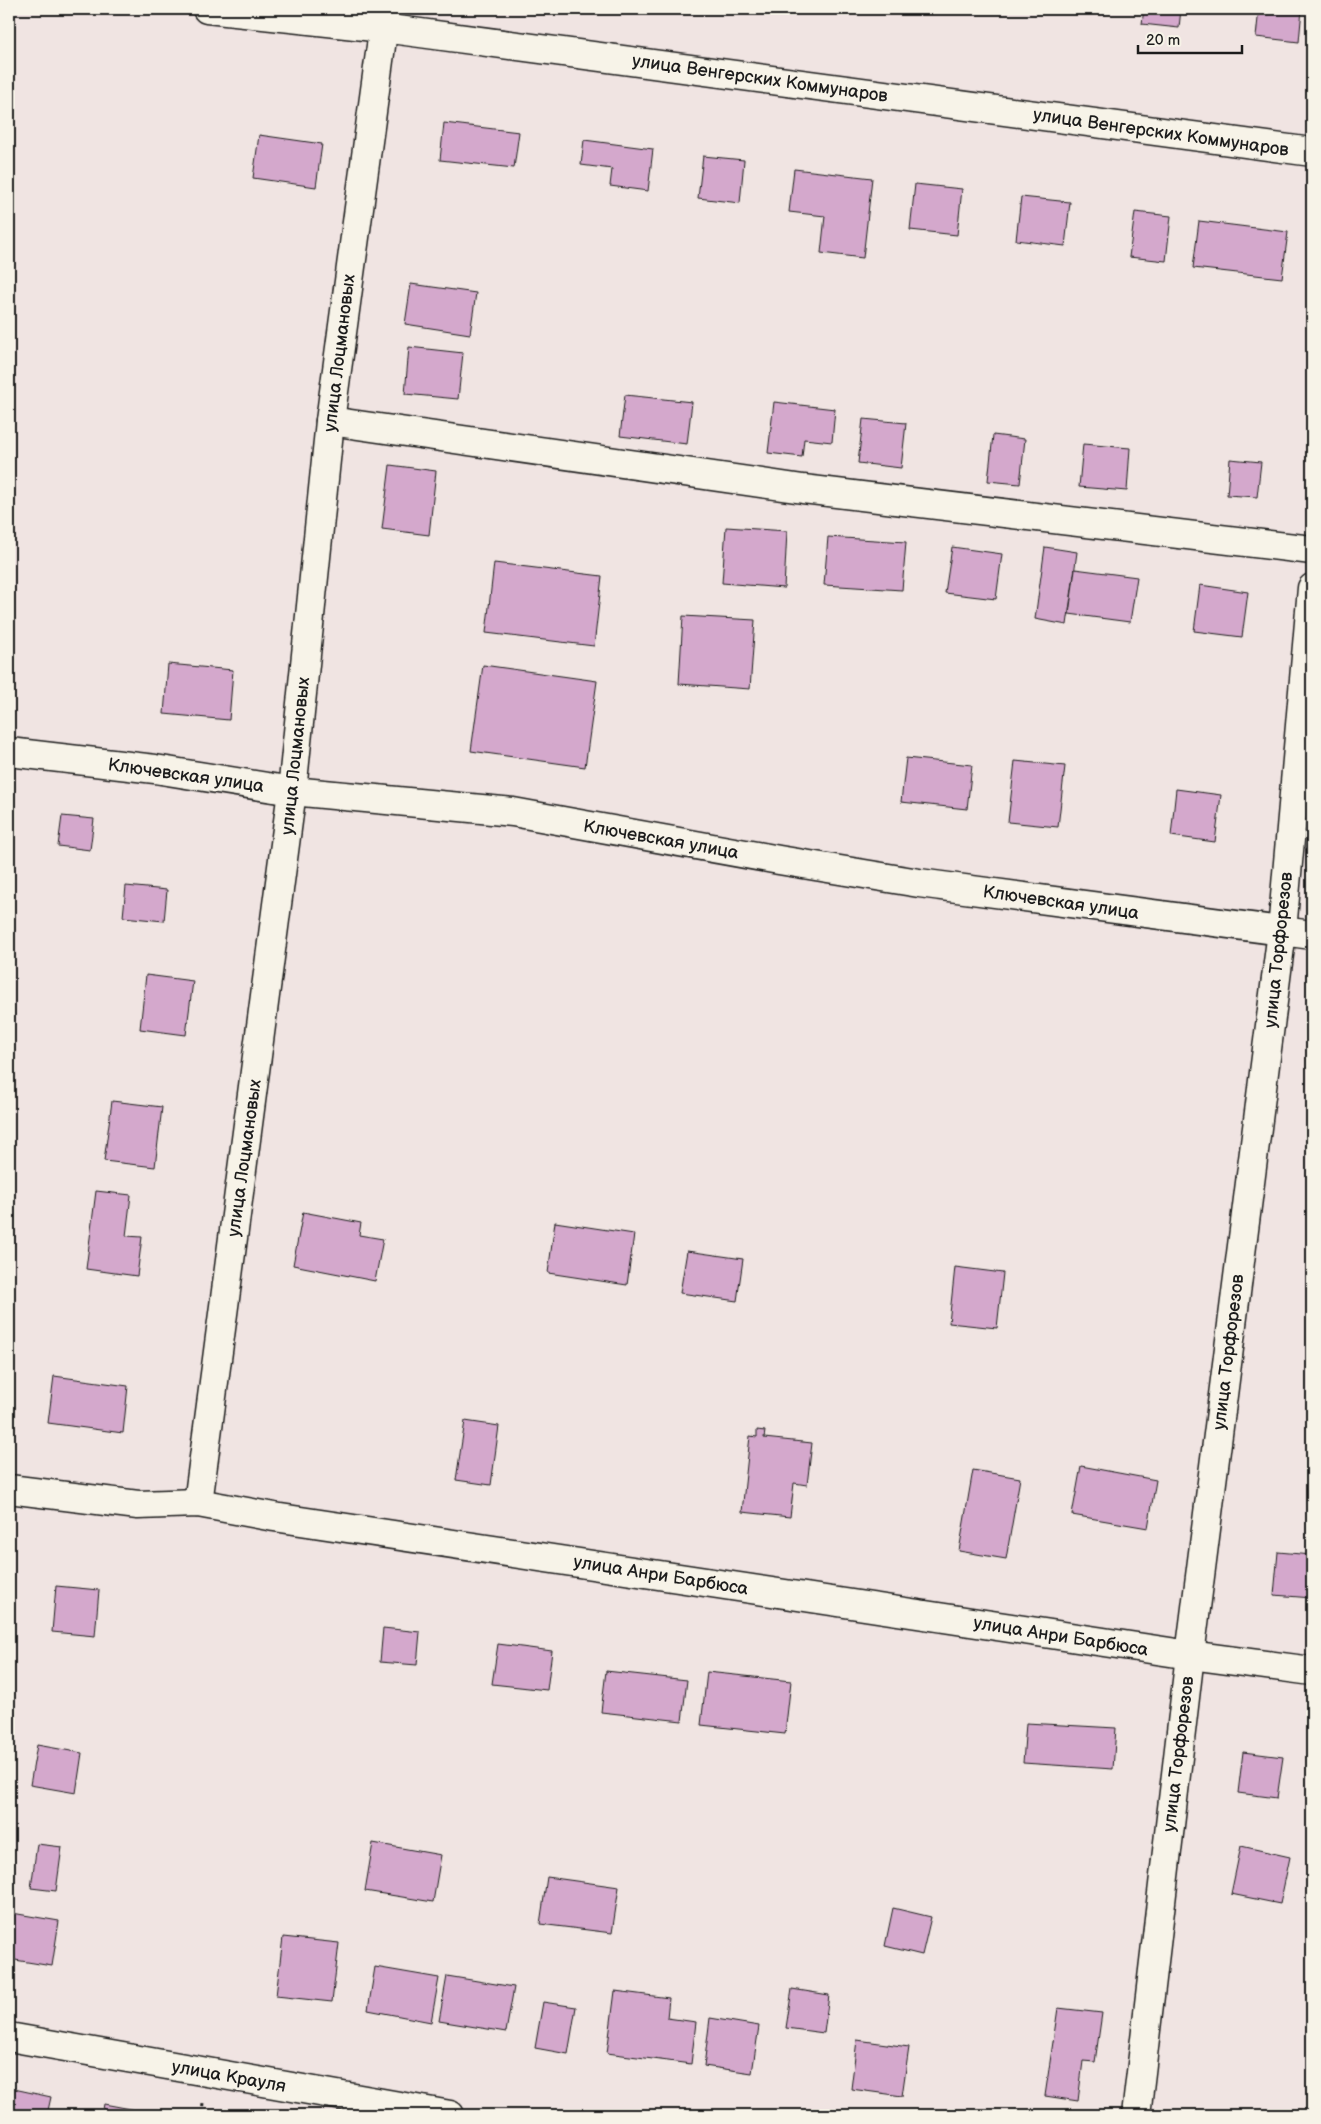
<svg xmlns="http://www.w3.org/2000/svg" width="1321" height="2124" font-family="'Balsamiq Sans',sans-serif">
	<rect width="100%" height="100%" fill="#f0e4e2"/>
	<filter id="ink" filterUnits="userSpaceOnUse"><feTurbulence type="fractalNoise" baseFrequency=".02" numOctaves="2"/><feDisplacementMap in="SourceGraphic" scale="10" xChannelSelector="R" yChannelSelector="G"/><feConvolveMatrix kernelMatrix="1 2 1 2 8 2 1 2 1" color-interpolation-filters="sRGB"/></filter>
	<g filter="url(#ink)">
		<g fill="#d4a8cc" stroke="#1c1c1c">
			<polygon points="1072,9 1097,9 1097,11"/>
			<polygon points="1144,9 1181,9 1179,28 1142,24"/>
			<polygon points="1259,9 1302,9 1299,42 1256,37"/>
			<polygon points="444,123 519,132 514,168 440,160"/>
			<polygon points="259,135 322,144 316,187 253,178"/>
			<polygon points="584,140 653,149 648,191 610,186 612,169 581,165"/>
			<polygon points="703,156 744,160 740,203 698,198"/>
			<polygon points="794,169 872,178 863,258 821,253 825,216 789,212"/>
			<polygon points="915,184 962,189 957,235 910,230"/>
			<polygon points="1021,197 1070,202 1065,246 1016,240"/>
			<polygon points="1135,212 1171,216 1166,261 1129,257"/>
			<polygon points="1199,221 1288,232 1282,278 1193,268"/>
			<polygon points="411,284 476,293 470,334 405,324"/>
			<polygon points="409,347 463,353 458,399 405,394"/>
			<polygon points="625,395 692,402 687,444 620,436"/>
			<polygon points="774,402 835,409 832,442 804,439 802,457 768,453"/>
			<polygon points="863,419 906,423 901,468 858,463"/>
			<polygon points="993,435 1025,439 1020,484 988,481"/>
			<polygon points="1083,444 1130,448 1127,491 1079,487"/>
			<polygon points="1230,459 1261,462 1257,497 1227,495"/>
			<polygon points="390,465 436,471 429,535 382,529"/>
			<polygon points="726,527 787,531 784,588 722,583"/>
			<polygon points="828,537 906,542 902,590 824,585"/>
			<polygon points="952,547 1002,554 996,599 945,593"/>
			<polygon points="1045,547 1077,552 1067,625 1035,619"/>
			<polygon points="494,563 602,576 594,646 486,633"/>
			<polygon points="1075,569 1137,577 1130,622 1069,614"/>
			<polygon points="1200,585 1248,592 1242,637 1194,631"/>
			<polygon points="683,616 755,620 750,689 679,684"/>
			<polygon points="168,664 233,670 229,720 164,714"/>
			<polygon points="483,665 597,681 585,767 471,751"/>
			<polygon points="906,758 972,765 967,809 901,802"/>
			<polygon points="1015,761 1065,766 1058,827 1008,822"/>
			<polygon points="1176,789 1221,795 1215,842 1171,836"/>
			<polygon points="62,816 94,819 90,850 58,846"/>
			<polygon points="126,886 167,890 164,921 123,917"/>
			<polygon points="146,975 193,981 186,1035 140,1029"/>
			<polygon points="112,1101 162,1107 155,1167 104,1161"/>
			<polygon points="96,1191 131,1195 126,1236 142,1237 137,1276 86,1269"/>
			<polygon points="303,1212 361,1223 359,1235 383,1239 375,1281 293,1265"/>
			<polygon points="555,1222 634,1234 627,1285 548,1273"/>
			<polygon points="687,1251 743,1259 737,1301 680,1293"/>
			<polygon points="955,1267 1003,1273 997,1328 949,1323"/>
			<polygon points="54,1376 128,1386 123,1433 48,1423"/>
			<polygon points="465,1421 499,1426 491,1485 456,1480"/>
			<polygon points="757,1430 765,1431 764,1438 812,1443 807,1485 794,1483 790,1517 742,1512 750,1436 757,1437"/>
			<polygon points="1081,1466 1156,1480 1148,1528 1072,1515"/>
			<polygon points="973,1470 1020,1478 1006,1559 959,1551"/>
			<polygon points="1278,1552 1312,1555 1312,1598 1274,1595"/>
			<polygon points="56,1586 99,1590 95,1636 52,1632"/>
			<polygon points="383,1628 420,1632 417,1665 380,1662"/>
			<polygon points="498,1644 552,1651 547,1690 492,1684"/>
			<polygon points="606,1671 687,1680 682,1721 601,1712"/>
			<polygon points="707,1672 791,1681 785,1734 701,1725"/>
			<polygon points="1026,1723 1116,1728 1113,1769 1023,1763"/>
			<polygon points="37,1745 82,1753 76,1793 30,1785"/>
			<polygon points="1243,1752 1283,1757 1277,1798 1238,1793"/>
			<polygon points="373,1843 441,1855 433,1902 365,1891"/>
			<polygon points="37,1844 62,1847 56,1891 31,1888"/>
			<polygon points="1241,1846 1290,1857 1280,1904 1231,1894"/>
			<polygon points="547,1877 619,1887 612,1933 540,1924"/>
			<polygon points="893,1908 931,1917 922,1955 885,1946"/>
			<polygon points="12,1913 59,1921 52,1966 9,1959 9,1932"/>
			<polygon points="283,1937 339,1943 332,2002 276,1996"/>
			<polygon points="375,1967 439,1978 431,2022 368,2010"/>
			<polygon points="447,1976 514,1987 506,2032 439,2021"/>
			<polygon points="792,1989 829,1995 824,2033 786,2028"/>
			<polygon points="615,1991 669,1998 667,2018 696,2022 691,2064 607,2053"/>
			<polygon points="543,2002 576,2007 568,2054 535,2048"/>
			<polygon points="1058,2008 1102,2013 1095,2062 1083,2061 1078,2101 1045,2096"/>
			<polygon points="710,2018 759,2026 752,2073 704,2066"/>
			<polygon points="857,2040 909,2047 902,2096 851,2089"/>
			<polygon points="14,2089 51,2097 47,2115 9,2115"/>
			<polygon points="104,2104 147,2112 146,2115 102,2115"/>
		</g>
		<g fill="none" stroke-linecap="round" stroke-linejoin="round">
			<g stroke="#1c1c1c" stroke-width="31">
				<g id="street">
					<polyline points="207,9 383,28 1312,152"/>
					<polyline points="330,421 803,489 1312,550"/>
					<polyline points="9,752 155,769 292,791 513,812 779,860 919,883 1312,935"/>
					<polyline points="9,1489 138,1505 198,1503 274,1517 1190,1655 1312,1671"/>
					<polyline points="198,1503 292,791 330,421 386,9"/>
					<polyline points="1136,2115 1190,1655 1282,931 1312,588"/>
				</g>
			</g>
			<g stroke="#1c1c1c" stroke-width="31">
				<polyline id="secondary" points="9,2037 450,2115"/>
			</g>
			<polyline stroke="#1c1c1c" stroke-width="3" stroke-dasharray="4 4" stroke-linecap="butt" points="202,2115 203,2102"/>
			<use href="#street" stroke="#f7f3e8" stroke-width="28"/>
			<use href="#secondary" stroke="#f7f3e8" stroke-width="28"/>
		</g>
	</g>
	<g text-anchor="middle" stroke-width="5" stroke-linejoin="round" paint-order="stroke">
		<g font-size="18" fill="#1c1c1c" stroke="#f7f3e8">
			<text transform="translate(760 78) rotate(8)" y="6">улица Венгерских Коммунаров</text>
			<text transform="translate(1161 132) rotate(8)" y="6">улица Венгерских Коммунаров</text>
			<text transform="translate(339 353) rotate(-83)" y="6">улица Лоцмановых</text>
			<text transform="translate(295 756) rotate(-84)" y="6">улица Лоцмановых</text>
			<text transform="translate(186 775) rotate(8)" y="6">Ключевская улица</text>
			<text transform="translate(661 839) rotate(10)" y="6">Ключевская улица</text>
			<text transform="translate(1061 902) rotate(8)" y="6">Ключевская улица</text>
			<text transform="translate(1278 950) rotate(-84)" y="6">улица Торфорезов</text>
			<text transform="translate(244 1158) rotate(-82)" y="6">улица Лоцмановых</text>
			<text transform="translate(1228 1352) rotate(-83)" y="6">улица Торфорезов</text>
			<text transform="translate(661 1575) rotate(9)" y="6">улица Анри Барбюса</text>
			<text transform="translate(1061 1636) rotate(9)" y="6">улица Анри Барбюса</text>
			<text transform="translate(1178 1754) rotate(-83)" y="6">улица Торфорезов</text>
			<text transform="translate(229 2076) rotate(10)" y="6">улица Крауля</text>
		</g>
	</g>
	<rect width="1321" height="2124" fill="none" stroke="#f7f3e8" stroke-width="30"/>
	<rect x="15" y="15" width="1291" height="2094" fill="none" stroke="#1c1c1c" stroke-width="2" filter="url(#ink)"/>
	<path d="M1138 45v8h104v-8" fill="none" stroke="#1c1c1c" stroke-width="2.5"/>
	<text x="1146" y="45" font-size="15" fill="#1c1c1c" stroke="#f7f3e8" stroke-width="4" paint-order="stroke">20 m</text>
</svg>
